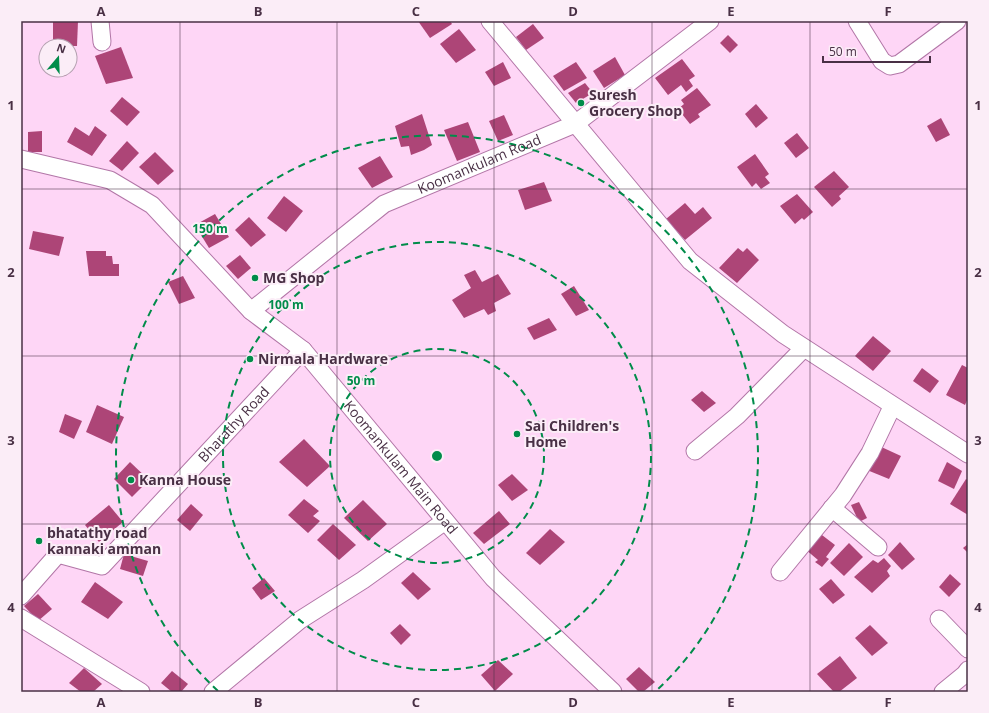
<svg xmlns="http://www.w3.org/2000/svg" width="989" height="713" font-family="'Open Sans',sans-serif">
	<rect width="100%" height="100%" fill="#fed6f6"/>
	<g fill="#ad4577">
		<polygon points="53,21 78,21 77,46 53,46"/>
		<polygon points="418,21 450,21 452,24 430,38"/>
		<polygon points="533,24 544,38 526,50 516,37"/>
		<polygon points="459,29 476,50 456,63 440,44"/>
		<polygon points="728,35 738,45 730,53 720,43"/>
		<polygon points="121,47 133,78 106,84 95,56"/>
		<polygon points="615,57 625,75 604,88 593,71"/>
		<polygon points="682,59 695,76 689,80 693,86 686,92 681,85 668,95 655,78"/>
		<polygon points="503,62 511,78 494,86 485,72"/>
		<polygon points="576,62 587,78 564,91 553,76"/>
		<polygon points="48,70 67,70 66,76 48,74"/>
		<polygon points="585,83 593,93 576,103 568,93"/>
		<polygon points="697,88 711,105 698,114 700,117 690,124 678,109 684,104 681,100"/>
		<polygon points="122,97 140,112 127,126 110,111"/>
		<polygon points="756,104 768,118 756,128 745,114"/>
		<polygon points="422,114 432,145 424,150 411,155 409,146 401,147 395,126"/>
		<polygon points="504,115 513,135 498,141 489,121"/>
		<polygon points="941,118 950,135 936,142 927,126"/>
		<polygon points="468,122 480,152 457,161 444,130"/>
		<polygon points="95,126 107,135 92,156 67,142 75,127 89,136"/>
		<polygon points="42,131 42,152 28,152 28,132"/>
		<polygon points="797,133 809,148 796,158 784,143"/>
		<polygon points="127,141 139,153 122,171 109,161"/>
		<polygon points="155,152 174,171 158,185 139,167"/>
		<polygon points="755,154 769,174 765,177 770,183 761,189 756,183 752,187 737,167"/>
		<polygon points="380,156 393,177 372,188 358,168"/>
		<polygon points="834,171 849,187 839,196 841,199 832,207 814,187"/>
		<polygon points="544,182 552,201 525,210 518,190"/>
		<polygon points="797,194 813,212 804,220 802,218 795,224 780,206"/>
		<polygon points="284,196 303,211 286,232 267,218"/>
		<polygon points="685,203 695,214 703,207 712,218 685,240 666,219"/>
		<polygon points="215,214 229,237 209,248 195,225"/>
		<polygon points="249,217 266,235 251,247 235,230"/>
		<polygon points="33,231 64,237 59,256 29,249"/>
		<polygon points="738,248 743,252 747,248 759,260 737,283 719,268"/>
		<polygon points="86,251 106,251 106,256 112,256 113,264 119,264 119,276 89,276"/>
		<polygon points="240,255 251,268 238,279 226,266"/>
		<polygon points="475,270 482,282 498,274 511,294 494,303 496,311 488,315 484,309 464,318 452,300 471,288 464,275"/>
		<polygon points="183,276 195,298 179,304 168,282"/>
		<polygon points="574,286 589,310 576,316 561,294"/>
		<polygon points="549,318 557,330 534,340 527,328"/>
		<polygon points="873,336 891,351 873,371 855,356"/>
		<polygon points="962,365 968,368 968,398 965,405 946,395"/>
		<polygon points="922,368 939,381 930,393 913,381"/>
		<polygon points="702,391 716,403 704,412 691,400"/>
		<polygon points="97,405 124,417 112,444 86,432"/>
		<polygon points="65,414 82,421 74,439 59,432"/>
		<polygon points="304,439 330,466 307,487 279,462"/>
		<polygon points="877,445 901,456 889,479 867,470"/>
		<polygon points="130,462 149,480 132,497 114,479"/>
		<polygon points="947,462 962,471 954,489 938,481"/>
		<polygon points="512,474 528,490 512,501 498,485"/>
		<polygon points="966,479 968,480 968,515 950,504"/>
		<polygon points="304,499 319,511 313,516 320,521 308,533 288,515"/>
		<polygon points="363,500 387,524 368,541 344,518"/>
		<polygon points="859,502 867,518 859,522 851,505"/>
		<polygon points="191,504 203,515 190,531 177,520"/>
		<polygon points="109,505 123,522 99,542 85,525"/>
		<polygon points="499,511 510,524 484,544 473,533"/>
		<polygon points="333,524 356,545 339,560 317,540"/>
		<polygon points="550,529 565,542 540,565 526,553"/>
		<polygon points="818,532 835,545 826,557 829,559 822,567 815,562 818,560 805,549"/>
		<polygon points="900,542 915,559 902,570 888,555"/>
		<polygon points="849,543 863,557 844,576 830,563"/>
		<polygon points="968,544 968,553 963,548"/>
		<polygon points="124,554 148,561 143,576 120,569"/>
		<polygon points="884,558 891,566 887,571 890,576 872,593 854,577 873,560 878,563"/>
		<polygon points="413,572 431,589 418,600 401,583"/>
		<polygon points="950,574 961,584 949,597 939,587"/>
		<polygon points="264,578 275,591 261,600 252,588"/>
		<polygon points="831,579 845,595 833,604 819,589"/>
		<polygon points="95,582 123,602 108,619 81,602"/>
		<polygon points="38,594 52,609 38,621 24,606"/>
		<polygon points="400,624 411,635 401,645 390,633"/>
		<polygon points="870,625 888,643 872,656 855,638"/>
		<polygon points="840,656 857,678 839,692 834,692 817,674"/>
		<polygon points="498,660 513,674 495,691 481,675"/>
		<polygon points="639,667 655,682 643,692 639,692 626,679"/>
		<polygon points="84,668 102,684 93,692 81,692 69,683"/>
		<polygon points="172,671 188,684 181,692 172,692 161,683"/>
	</g>
	<g fill="none" stroke-linecap="round" stroke-linejoin="round">
		<g stroke="#b276a7" stroke-width="19">
			<g id="minor">
				<polyline points="100,21 102,42"/>
				<polyline points="490,21 690,261 783,334 968,454"/>
				<polyline points="857,21 882,61 890,66 899,64 957,21"/>
				<path id="s1" d="M21,159l89,21 42,25 99,106 52,39 190,228 120,114"/>
				<path id="s2" d="M251,311l133,-107 191,-80 135,-103"/>
				<polyline points="695,451 737,416 804,348"/>
				<polyline points="832,508 878,547"/>
				<polyline points="780,572 843,495 870,453 892,407"/>
				<path id="s3" d="M21,596l37,-42 44,12 201,-216"/>
				<polyline points="21,618 141,692"/>
				<polyline points="939,619 968,649"/>
				<polyline points="213,692 300,620 363,580 445,521"/>
				<polyline points="943,692 965,674 968,670"/>
			</g>
		</g>
		<use href="#minor" stroke="#fff" stroke-width="17"/>
	</g>
	<path fill="none" stroke="#493045" stroke-width="1" stroke-opacity="0.55" d="M180,21v671M337,21v671M494,21v671M652,21v671M810,21v671M21,189h947M21,356h947M21,524h947"/>
	<g fill="none" stroke="#008c4a" stroke-width="2" stroke-dasharray="7 5">
		<circle cx="437" cy="456" r="107"/>
		<circle cx="437" cy="456" r="214"/>
		<path d="M218 691A321 321 0 1 1 656 691"/>
	</g>
	<g fill="#008c4a" stroke="#fbedf7" stroke-width="1.5">
		<circle cx="581" cy="103" r="4"/>
		<circle cx="255" cy="278" r="4"/>
		<circle cx="250" cy="359" r="4"/>
		<circle cx="517" cy="434" r="4"/>
		<circle cx="131" cy="480" r="4"/>
		<circle cx="39" cy="541" r="4"/>
	</g>
	<g text-anchor="middle" stroke-width="4" stroke-linejoin="round" paint-order="stroke">
		<g font-size="14" font-weight="bold" fill="#493045" stroke="#fbedf7" text-anchor="start">
			<text x="589" y="100">Suresh<tspan x="589" dy="16">Grocery Shop</tspan></text>
			<text x="263" y="283">MG Shop</text>
			<text x="258" y="364">Nirmala Hardware</text>
			<text x="525" y="431">Sai Children's<tspan x="525" dy="16">Home</tspan></text>
			<text x="139" y="485">Kanna House</text>
			<text x="47" y="538">bhatathy road<tspan x="47" dy="16">kannaki amman</tspan></text>
		</g>
		<g font-size="14" fill="#493045" stroke="#fbedf7">
			<text dy="5" stroke="none"><textPath href="#s2" startOffset="274">Koomankulam Road</textPath></text>
			<text dy="5" stroke="none"><textPath href="#s3" startOffset="295">Bharathy Road</textPath></text>
			<text dy="5" stroke="none"><textPath href="#s1" startOffset="503">Koomankulam Main Road</textPath></text>
		</g>
	</g>
	<circle cx="437" cy="456" r="6" fill="#008c4a" stroke="#fbedf7" stroke-width="2"/>
	<g font-size="12" text-anchor="middle" font-weight="bold" fill="#008c4a" stroke="#fbedf7" stroke-width="4" stroke-linejoin="round" paint-order="stroke">
		<text x="210" y="233">150 m</text>
		<text x="286" y="309">100 m</text>
		<text x="361" y="385">50 m</text>
	</g>
	<rect width="989" height="713" fill="none" stroke="#fbedf7" stroke-width="44"/>
	<g transform="translate(58 58) rotate(19)"><circle r="19" fill="#fbedf7" stroke="#b4a1b0"/>
	<path d="M0-3L7 15L0 10L-7 15Z" fill="#008c4a"/>
	<text y="-6" font-size="11" font-weight="bold" text-anchor="middle" fill="#493045">N</text>
	</g>
	<path d="M823 56v6h107v-6" fill="none" stroke="#493045" stroke-width="2"/>
	<text x="829" y="56" font-size="12" fill="#493045" stroke="#fbedf7" stroke-width="3" paint-order="stroke">50 m</text>
	<rect x="22" y="22" width="945" height="669" fill="none" stroke="#493045" stroke-width="1.5"/>
	<g font-size="13" text-anchor="middle" font-weight="bold" fill="#493045">
		<text x="101" y="16">A</text>
		<text x="258" y="16">B</text>
		<text x="416" y="16">C</text>
		<text x="573" y="16">D</text>
		<text x="731" y="16">E</text>
		<text x="888" y="16">F</text>
		<text x="11" y="110">1</text>
		<text x="978" y="110">1</text>
		<text x="11" y="277">2</text>
		<text x="978" y="277">2</text>
		<text x="11" y="445">3</text>
		<text x="978" y="445">3</text>
		<text x="11" y="612">4</text>
		<text x="978" y="612">4</text>
		<text x="101" y="707">A</text>
		<text x="258" y="707">B</text>
		<text x="416" y="707">C</text>
		<text x="573" y="707">D</text>
		<text x="731" y="707">E</text>
		<text x="888" y="707">F</text>
	</g>
</svg>
